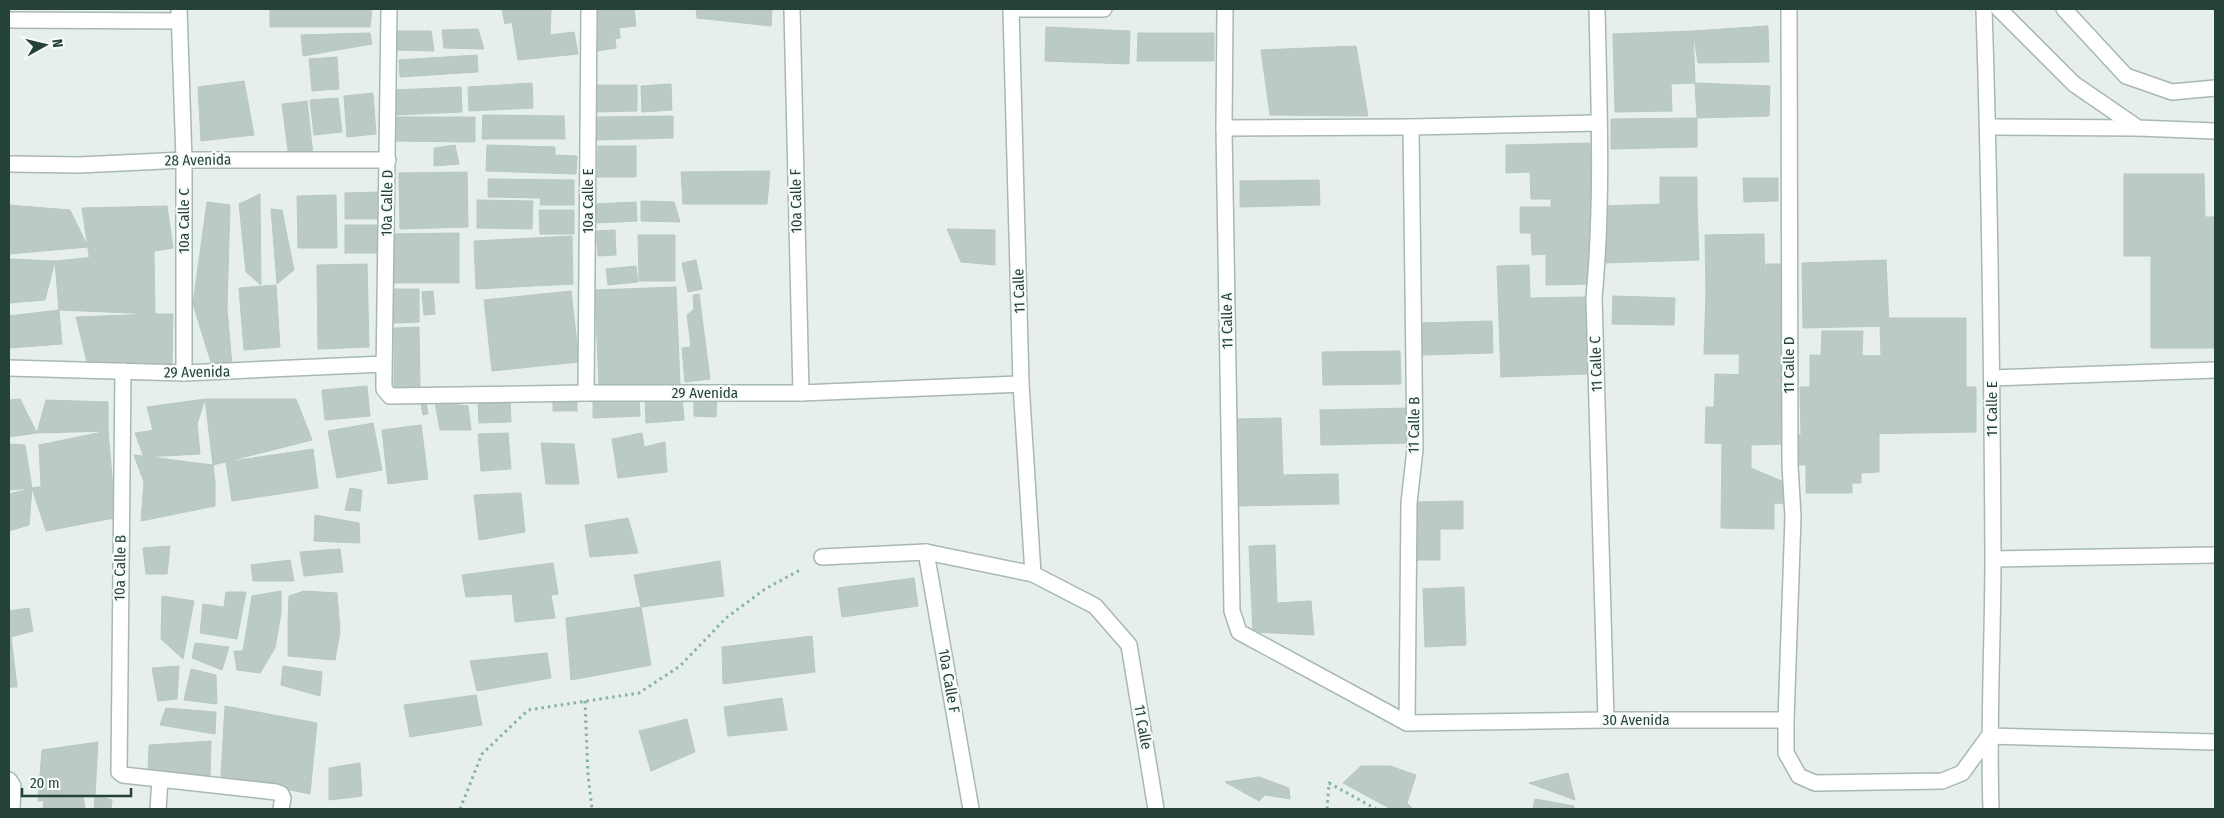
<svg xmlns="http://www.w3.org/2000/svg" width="2224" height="818" font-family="'Fira Sans Condensed',sans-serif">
	<rect width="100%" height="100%" fill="#e6efeb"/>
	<g fill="#bbcac4" stroke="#b8c9c2">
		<polygon points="270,9 372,9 370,27 270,27"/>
		<polygon points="502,9 551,9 550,35 574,32 578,54 518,60 512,22 505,24"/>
		<polygon points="592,9 634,9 636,26 619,28 620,38 615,39 616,48 597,51"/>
		<polygon points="696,9 772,9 771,26 697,18"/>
		<polygon points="1768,26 1769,62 1698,63 1693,31"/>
		<polygon points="1046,27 1130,31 1129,64 1045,61"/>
		<polygon points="478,29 484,49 444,48 442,30"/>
		<polygon points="397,31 431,31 434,51 397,50"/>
		<polygon points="1693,31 1695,83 1671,84 1672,111 1615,112 1613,34"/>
		<polygon points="370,33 372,44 303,56 301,35"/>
		<polygon points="1138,33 1214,33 1214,61 1137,61"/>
		<polygon points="1356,46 1368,116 1270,115 1261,50"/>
		<polygon points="477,55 478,72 400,77 399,60"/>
		<polygon points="337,57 339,89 312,91 309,59"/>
		<polygon points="244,81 254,135 201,141 198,87"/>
		<polygon points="532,83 533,108 469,111 468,87"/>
		<polygon points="1695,83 1770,86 1769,116 1697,118"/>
		<polygon points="671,84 672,110 642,112 641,86"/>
		<polygon points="596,85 637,85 637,111 596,112"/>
		<polygon points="461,87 462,112 396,115 395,90"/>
		<polygon points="373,93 376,134 347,137 344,96"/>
		<polygon points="338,98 342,132 314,135 310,100"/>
		<polygon points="307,101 313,155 289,158 282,104"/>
		<polygon points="483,115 564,116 565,139 482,139"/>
		<polygon points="673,116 673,138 597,140 597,117"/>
		<polygon points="393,117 475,117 475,142 393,141"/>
		<polygon points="1697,118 1697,147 1611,149 1611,119"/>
		<polygon points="1590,143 1593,284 1546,285 1546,254 1532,255 1531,233 1520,233 1520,207 1551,207 1551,199 1531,199 1530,172 1506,173 1506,145"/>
		<polygon points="455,145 459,164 434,166 434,148"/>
		<polygon points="487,145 555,147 555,155 577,156 576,174 486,171"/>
		<polygon points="598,146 636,146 636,177 597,177"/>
		<polygon points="770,171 767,204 683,204 681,172"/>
		<polygon points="467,172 468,227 400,229 399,173"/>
		<polygon points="2124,174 2204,174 2205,217 2215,217 2215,348 2151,348 2151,256 2124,256"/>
		<polygon points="1660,177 1697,177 1697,203 1660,204"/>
		<polygon points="1743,178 1778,178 1778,201 1744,202"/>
		<polygon points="488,179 574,180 574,205 540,205 541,198 488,197"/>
		<polygon points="1319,180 1320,205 1240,207 1240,181"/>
		<polygon points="379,192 380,219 345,219 345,193"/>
		<polygon points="260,194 261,285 246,272 239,204"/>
		<polygon points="336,195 337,248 298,248 297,196"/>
		<polygon points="477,200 533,201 532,229 477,228"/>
		<polygon points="641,201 674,202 680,222 641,221"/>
		<polygon points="207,202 230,205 227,308 193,304"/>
		<polygon points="636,202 637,221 596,223 595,204"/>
		<polygon points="1697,203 1699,260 1603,263 1601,206"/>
		<polygon points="9,205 70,210 88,247 9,254"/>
		<polygon points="167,206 173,248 90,262 82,208"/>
		<polygon points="271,209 282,210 294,270 277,284"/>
		<polygon points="539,210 574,210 574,234 540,234"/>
		<rect x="345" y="225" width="36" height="28"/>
		<polygon points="947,229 995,230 995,265 961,262"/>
		<polygon points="615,230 616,255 598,256 596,231"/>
		<polygon points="459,233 459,283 394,283 394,234"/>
		<polygon points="1764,234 1765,292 1706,293 1705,235"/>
		<polygon points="638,235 675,235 675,281 639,281"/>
		<polygon points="572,236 573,284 476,289 474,241"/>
		<polygon points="154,251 155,314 59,310 55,261"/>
		<polygon points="9,259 55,261 45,300 9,303"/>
		<polygon points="696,260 702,289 688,292 682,263"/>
		<polygon points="1886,260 1889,326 1803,328 1802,263"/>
		<polygon points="367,264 369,347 318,349 317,265"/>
		<polygon points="1766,264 1782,264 1781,293 1787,293 1785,376 1739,375 1740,324 1748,324 1748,292 1765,292"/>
		<polygon points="1529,265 1530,298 1585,297 1587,374 1501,377 1497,266"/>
		<polygon points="636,266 638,282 608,285 606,269"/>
		<polygon points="276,285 280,347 244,350 239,288"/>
		<polygon points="676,287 680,384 599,387 595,290"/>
		<polygon points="393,289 419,289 419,322 394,323"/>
		<polygon points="433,291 435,314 424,315 422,292"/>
		<polygon points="571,291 579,362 492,371 484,300"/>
		<polygon points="1748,292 1748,324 1705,323 1706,293"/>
		<polygon points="699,294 710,379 685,382 682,348 691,347 687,315 694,309 693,295"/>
		<polygon points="1613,296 1675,298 1674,325 1612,324"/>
		<polygon points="193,304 227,308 232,366 214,372"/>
		<polygon points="59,310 62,344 9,348 9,316"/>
		<polygon points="155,314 173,314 172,364 88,366 76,317"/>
		<polygon points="1889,318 1966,318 1966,387 1889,386 1889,356 1881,355 1880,326 1889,326"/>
		<polygon points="1492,321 1493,353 1422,355 1421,323"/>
		<polygon points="1705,323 1740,324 1740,354 1704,354"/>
		<polygon points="419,327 420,386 394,387 394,328"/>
		<polygon points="1822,331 1863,331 1862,355 1821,355"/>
		<polygon points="1400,351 1401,384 1323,385 1322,352"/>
		<polygon points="1810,355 1889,356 1889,386 1810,387"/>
		<polygon points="1715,374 1785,376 1784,444 1751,445 1752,408 1714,407"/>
		<polygon points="367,386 370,416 325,420 322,390"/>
		<polygon points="1889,386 1976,387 1976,432 1801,435 1800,387"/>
		<polygon points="639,396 640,416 593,418 593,398"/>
		<polygon points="682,396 684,420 646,423 645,399"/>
		<polygon points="694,398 717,399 716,417 694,416"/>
		<polygon points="20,399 37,433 9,437 9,400"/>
		<polygon points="205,399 197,424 153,431 147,407"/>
		<polygon points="205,399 296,399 312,440 213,465"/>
		<rect x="553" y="399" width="24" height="12"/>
		<polygon points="46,400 108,402 108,431 37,433"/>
		<polygon points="510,400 511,422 479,423 478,401"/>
		<polygon points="426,402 428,414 423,415 421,403"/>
		<polygon points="435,402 468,406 471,430 440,430"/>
		<polygon points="1706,407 1752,408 1751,445 1705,443"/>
		<polygon points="1410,408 1411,443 1321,445 1320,410"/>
		<polygon points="1281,418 1283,475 1338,474 1339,504 1238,506 1236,419"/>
		<polygon points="373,423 382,470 337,478 328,431"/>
		<polygon points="197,424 200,454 144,457 135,433"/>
		<polygon points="421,425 428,479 388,484 382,430"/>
		<polygon points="108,431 112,476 41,486 39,445"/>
		<polygon points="508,433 511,469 481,471 478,434"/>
		<polygon points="642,433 644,447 665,442 667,472 618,478 612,439"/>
		<polygon points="1879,434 1879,464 1791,465 1790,435"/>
		<polygon points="541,443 574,444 579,484 546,484"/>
		<polygon points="9,444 25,445 32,488 9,490"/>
		<polygon points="1722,444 1751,445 1751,468 1791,485 1793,504 1774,503 1774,529 1721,528"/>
		<polygon points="313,449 318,488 232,501 226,462"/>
		<polygon points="134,455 213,465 215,482 144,482"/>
		<polygon points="1879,464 1879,472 1861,473 1861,483 1852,483 1852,493 1806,493 1806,465"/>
		<polygon points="112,476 114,518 46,531 32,488"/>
		<polygon points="144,482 215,482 215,506 141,521"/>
		<polygon points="32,488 29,525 9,531 9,494"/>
		<polygon points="350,488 362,490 360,511 345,510"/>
		<polygon points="521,493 525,532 479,540 474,495"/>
		<polygon points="1463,501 1463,529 1440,529 1440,560 1413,560 1412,502"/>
		<polygon points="315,515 359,523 360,543 314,541"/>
		<polygon points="628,518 638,553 590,557 585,525"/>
		<polygon points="1275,545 1277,603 1311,601 1314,635 1253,632 1249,546"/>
		<polygon points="170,546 167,574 146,574 143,548"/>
		<polygon points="340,549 343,572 304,576 300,552"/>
		<polygon points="290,560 294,581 253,581 251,565"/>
		<polygon points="720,561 724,596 641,607 634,575"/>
		<polygon points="553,563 558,594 551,595 555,618 515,622 512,594 466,597 462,575"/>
		<polygon points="914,578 918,606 842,617 838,588"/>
		<polygon points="1464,587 1466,645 1425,647 1423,589"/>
		<polygon points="281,591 281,613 275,648 260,673 237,670 234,651 243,651 252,596"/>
		<polygon points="304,591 337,593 340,631 288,623 289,596"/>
		<polygon points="226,592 246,592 237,639 200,633 203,604 224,607"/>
		<polygon points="162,596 194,601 183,659 161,639"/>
		<polygon points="641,607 651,665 571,680 566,618"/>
		<polygon points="29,608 33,631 11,637 17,687 9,687 9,611"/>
		<polygon points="288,623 340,632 335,660 288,656"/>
		<polygon points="812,636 815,672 723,684 722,647"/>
		<polygon points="195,643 229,647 222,670 192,658"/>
		<polygon points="547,653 551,678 477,691 470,661"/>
		<polygon points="179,666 177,699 158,701 152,668"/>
		<polygon points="283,666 322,672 320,696 281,685"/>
		<polygon points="191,669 216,675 217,704 184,700"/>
		<polygon points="476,695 482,725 410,737 404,705"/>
		<polygon points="782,698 787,730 728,736 724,707"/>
		<polygon points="225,706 317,723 310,794 221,776"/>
		<polygon points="166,708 216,712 215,734 160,725"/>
		<polygon points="687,719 695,752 651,771 639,731"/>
		<polygon points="211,741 210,779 148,771 149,745"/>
		<polygon points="98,742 95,795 38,801 42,750"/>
		<polygon points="360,763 362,796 329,800 329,768"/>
		<polygon points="1361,766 1390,766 1416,775 1407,803 1413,809 1391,809 1343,783"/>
		<polygon points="1568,773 1575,800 1529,783"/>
		<polygon points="1259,777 1289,788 1290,799 1265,795 1259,801 1225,782"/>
		<polygon points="95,795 112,800 111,809 94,809"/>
		<polygon points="83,796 85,809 43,809 44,800"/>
		<polygon points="1535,799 1574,806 1575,809 1533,809"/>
	</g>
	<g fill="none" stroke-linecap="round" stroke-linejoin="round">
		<g stroke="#a8b8b2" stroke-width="18">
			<g id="minor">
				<polyline points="179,9 184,160 184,373"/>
				<polyline points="389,9 384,376 384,389 390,396 586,393 801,393 1021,384"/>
				<polyline points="792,9 801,393"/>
				<polyline points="1011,9 1021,384 1033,574"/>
				<polyline points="1018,9 1104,9"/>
				<polyline points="1225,9 1224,128 1232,611 1239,632 1407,723 1606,720 1786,720 1786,753 1799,776 1815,783 1942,781 1962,773 1989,736 2215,742"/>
				<path d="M1597,9c2,96 6,193 -3,289l12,422"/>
				<path d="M1984,9c6,182 8,364 9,547 0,84 -5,169 -2,253"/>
				<polyline points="9,20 178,21"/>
				<polyline points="1988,127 2138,128"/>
				<polyline points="1224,128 1411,127 1599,123"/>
				<polyline points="9,164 79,165 184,160 388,160"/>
				<polyline points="9,368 184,373 384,364"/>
				<polyline points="123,371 119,772 123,775 276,792 281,794 283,798 281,809"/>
				<polyline points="1992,378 2215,370"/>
				<polyline points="586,393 589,9"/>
				<polyline points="926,552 971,809"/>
				<polyline points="822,557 926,552 1033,574 1095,606 1129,645 1156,809"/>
				<polyline points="1993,559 2215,555"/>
				<polyline points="1786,720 1793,517 1790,465 1789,9"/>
				<polyline points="1407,723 1409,503 1415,449 1411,127"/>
				<polyline points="9,780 13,786 12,809"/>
				<polyline points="158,809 160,780"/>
			</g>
		</g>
		<g stroke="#a8b8b2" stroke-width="18">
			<g id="tertiary">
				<polyline points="1999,9 2074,84 2138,128 2215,131"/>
				<polyline points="2064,9 2126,76 2172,92 2215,88"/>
			</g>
		</g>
		<g stroke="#86b3a5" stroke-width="3" stroke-dasharray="2.5 4" stroke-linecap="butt">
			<polyline points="585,701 588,775 592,809"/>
			<polyline points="460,809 482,754 528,710 639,693 680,666 726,618 765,589 800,570"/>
			<polyline points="1327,809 1329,783 1376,809"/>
		</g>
		<use href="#minor" stroke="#fff" stroke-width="15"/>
		<use href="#tertiary" stroke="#fff" stroke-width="15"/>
	</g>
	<g text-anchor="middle" stroke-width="4.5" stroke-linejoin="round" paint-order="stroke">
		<g font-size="15" fill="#24423a" stroke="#f7fbf9">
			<text transform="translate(198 160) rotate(-1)" y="5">28 Avenida</text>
			<text transform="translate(588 201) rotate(-90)" y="5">10a Calle E</text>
			<text transform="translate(796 201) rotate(-91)" y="5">10a Calle F</text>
			<text transform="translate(387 203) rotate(-89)" y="5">10a Calle D</text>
			<text transform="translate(184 221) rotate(-90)" y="5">10a Calle C</text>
			<text transform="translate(1019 291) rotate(-92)" y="5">11 Calle</text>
			<text transform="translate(1227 321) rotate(-91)" y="5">11 Calle A</text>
			<text transform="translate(1596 364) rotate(-92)" y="5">11 Calle C</text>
			<text transform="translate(1789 365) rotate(-90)" y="5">11 Calle D</text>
			<text transform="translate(197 372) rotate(-1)" y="5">29 Avenida</text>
			<text x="705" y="398">29 Avenida</text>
			<text transform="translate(1992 409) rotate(-90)" y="5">11 Calle E</text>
			<text transform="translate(1414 425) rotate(-89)" y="5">11 Calle B</text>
			<text transform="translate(120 568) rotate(-89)" y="5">10a Calle B</text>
			<text transform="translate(949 681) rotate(80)" y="5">10a Calle F</text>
			<text x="1636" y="725">30 Avenida</text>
			<text transform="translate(1143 727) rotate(80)" y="5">11 Calle</text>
		</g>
	</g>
	<rect width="2224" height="818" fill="none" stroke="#24423a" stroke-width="20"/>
	<g transform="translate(45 45) rotate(82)" stroke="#f7fbf9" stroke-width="4" paint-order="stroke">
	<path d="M0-4L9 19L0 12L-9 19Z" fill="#24423a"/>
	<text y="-8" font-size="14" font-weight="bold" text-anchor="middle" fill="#24423a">N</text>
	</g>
	<path d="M22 788v8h109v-8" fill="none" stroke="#24423a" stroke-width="2.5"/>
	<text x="30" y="788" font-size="15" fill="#24423a" stroke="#f7fbf9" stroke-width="4" paint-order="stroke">20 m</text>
</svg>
